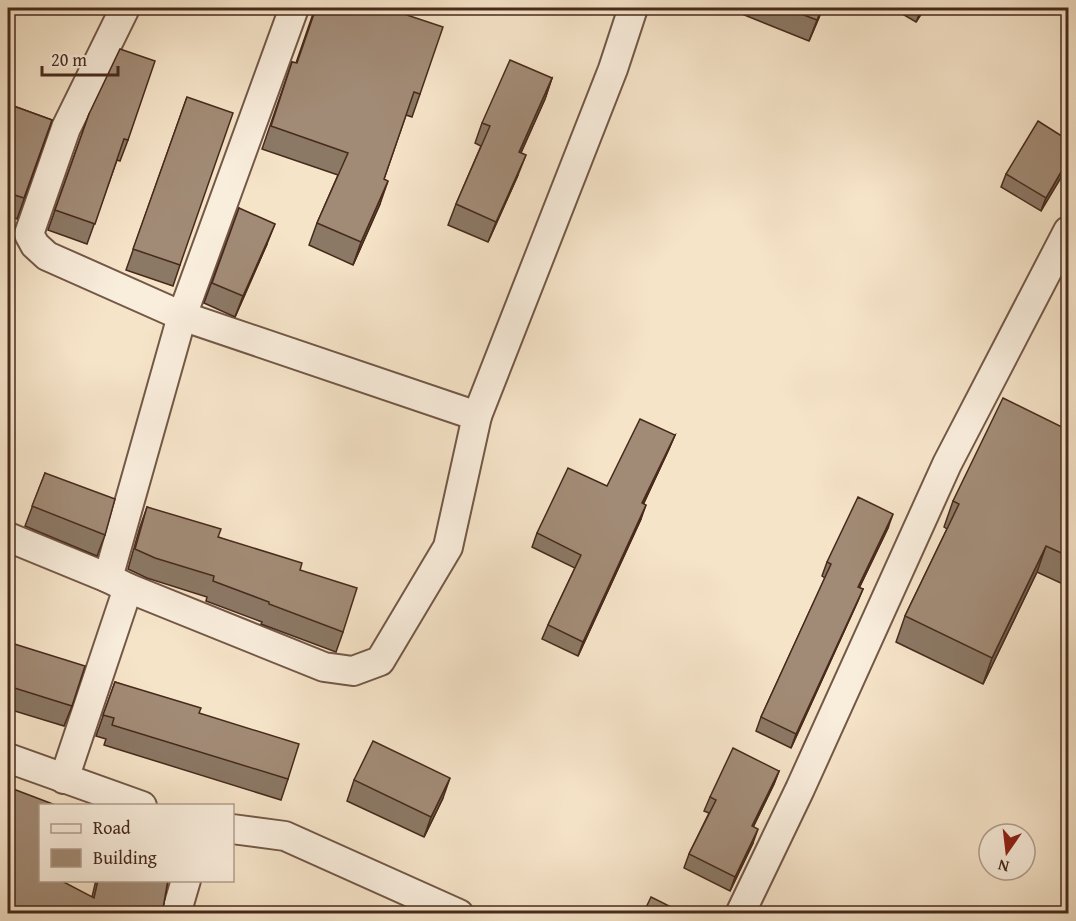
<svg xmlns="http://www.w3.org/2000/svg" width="1076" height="921" font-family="'Gentium Book Plus',serif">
	<rect width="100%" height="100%" fill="#f6e4c9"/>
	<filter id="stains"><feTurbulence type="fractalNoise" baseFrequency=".00333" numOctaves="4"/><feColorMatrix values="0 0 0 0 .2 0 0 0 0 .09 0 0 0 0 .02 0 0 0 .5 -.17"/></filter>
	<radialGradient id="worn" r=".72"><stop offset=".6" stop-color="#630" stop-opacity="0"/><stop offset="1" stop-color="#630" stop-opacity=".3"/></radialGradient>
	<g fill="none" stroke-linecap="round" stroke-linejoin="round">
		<g stroke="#735847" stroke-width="32">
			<g id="minor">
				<polyline points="125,8 66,128 29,234 35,245 47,256 182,316 477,416 613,69 633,8"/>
				<polyline points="8,537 108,578"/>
				<polyline points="128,588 324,667 353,671 380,661 448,547 477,416"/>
				<polyline points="8,758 142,806"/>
				<polyline points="64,779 128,588 108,578 182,316 294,8"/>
				<polyline points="232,829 285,836 459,914"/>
				<polyline points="176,914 186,880"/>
				<polyline points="740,914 800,789 947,464 1068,231"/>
			</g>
		</g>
		<use href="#minor" stroke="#f9eddc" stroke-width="28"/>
	</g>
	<g fill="#8b7865" stroke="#472a1c" stroke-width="1.5">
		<polygon points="315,8 386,8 420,94 412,117 406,115 384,179 380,204 353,265 309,245 317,223 338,175 262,149 292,62 296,63"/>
		<polygon points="727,8 823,8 809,41"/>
		<polygon points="892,8 925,8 916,22"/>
		<polygon points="552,78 545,99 521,153 518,175 488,242 448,225 456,204 481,146 475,143 482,123"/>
		<polygon points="187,97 180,265 173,286 126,270"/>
		<polygon points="8,104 52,120 17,219 8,215"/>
		<polygon points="89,114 128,140 120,161 117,160 87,244 48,230"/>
		<polygon points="1068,140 1041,211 1001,187 1006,174"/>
		<polygon points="239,208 267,244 235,317 204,303"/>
		<polygon points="1068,430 1068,578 1065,585 1037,572 983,684 896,642 905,616 947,529 944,527 953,501"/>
		<polygon points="675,435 669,449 644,503 641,519 578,656 542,639 548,625 575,568 532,547 537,533 607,486"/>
		<polygon points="45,473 105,535 97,556 25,526"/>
		<polygon points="147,507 218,537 300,570 343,632 336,652 261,624 262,622 206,601 207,597 147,578 128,569 140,527"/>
		<polygon points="888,528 859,588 863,589 857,603 791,748 756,731 761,717 825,578 822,576 827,562"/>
		<polygon points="8,642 72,706 64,726 8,709"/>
		<polygon points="115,682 199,713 288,779 281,800 104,745 106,739 96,736"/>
		<polygon points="779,771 774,784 753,827 753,843 730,891 684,868 689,854 709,813 704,811 710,797"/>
		<polygon points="354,780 443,798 424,837 347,801"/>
		<polygon points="40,880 92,897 96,880 168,880 162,914 8,914"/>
	</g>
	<g fill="#716153" stroke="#472a1c" stroke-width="1.5">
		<polygon points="822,8 823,8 809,41 817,20"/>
		<polygon points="922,8 925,8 916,22"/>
		<polygon points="552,78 545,99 512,172 519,152"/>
		<polygon points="526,155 518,175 488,242 496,222"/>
		<polygon points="1068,160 1068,166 1041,211 1046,198"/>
		<polygon points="388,181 380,204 353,265 361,242"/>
		<polygon points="275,224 267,244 235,317 243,296"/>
		<polygon points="675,435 669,449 637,517 642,503"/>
		<polygon points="646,505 641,519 578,656 583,642"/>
		<polygon points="893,514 888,528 853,601 858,587"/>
		<polygon points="1046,546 1037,572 983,684 992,658"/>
		<polygon points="863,589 857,603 791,748 796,734"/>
		<polygon points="779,771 774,784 747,840 752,826"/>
		<polygon points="450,778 443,798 424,837 431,817"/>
		<polygon points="758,829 753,843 730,891 735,877"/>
	</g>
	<g fill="#a28b76" stroke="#472a1c" stroke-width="1.5">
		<polygon points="316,8 386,8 443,27 420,94 414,92 384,179 388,181 361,242 317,223 348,153 271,126 292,62 297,63"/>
		<polygon points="785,8 822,8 817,20"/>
		<polygon points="120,49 155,61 128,140 124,139 95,224 55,210 89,114"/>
		<polygon points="510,60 552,78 519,152 526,155 496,222 456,204 490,126 482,123"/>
		<polygon points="187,97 233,113 180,265 133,249"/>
		<polygon points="8,104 52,120 24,198 8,193"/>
		<polygon points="1038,121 1068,140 1068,160 1046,198 1006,174"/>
		<polygon points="239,208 275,224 243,296 212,283"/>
		<polygon points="1003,398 1068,430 1068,556 1046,546 992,658 905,616 959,504 953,501"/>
		<polygon points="640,419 675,435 642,503 646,505 583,642 548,625 581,555 537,533 568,468 607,486"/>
		<polygon points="45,473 115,499 105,535 32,506"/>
		<polygon points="858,497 893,514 858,587 863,589 796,734 761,717 831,564 827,562"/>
		<polygon points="147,507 221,529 218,537 302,563 300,570 357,588 343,632 269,604 269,602 213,581 214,576 155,558 135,549"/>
		<polygon points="8,642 85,666 72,706 8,686"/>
		<polygon points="115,682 201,708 199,713 299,744 288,779 112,725 114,718 103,715"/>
		<polygon points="373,741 450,778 431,817 354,780"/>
		<polygon points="733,748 779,771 752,826 758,829 735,877 689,854 716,800 710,797"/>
		<polygon points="8,787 58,806 40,806 40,880 60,880 94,898 98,880 168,880 162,914 59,914 42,908 40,914 8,914"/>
		<polygon points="651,897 685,914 643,914"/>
	</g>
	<rect width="1076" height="921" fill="none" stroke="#f6e4c9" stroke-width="30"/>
	<rect x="9" y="9" width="1058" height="903" fill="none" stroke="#472a1c" stroke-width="3"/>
	<rect x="15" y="15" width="1046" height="891" fill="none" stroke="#472a1c" stroke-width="1.5"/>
	<rect x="39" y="804" width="195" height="78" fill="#f9eddc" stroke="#b29f8f" stroke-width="1.5"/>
	<rect x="51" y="824" width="30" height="9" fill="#f9eddc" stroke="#b29f8f" stroke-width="1.5"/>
	<text x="93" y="834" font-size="18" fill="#472a1c">Road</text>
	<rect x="51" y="849" width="30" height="18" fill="#a28b76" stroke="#b29f8f" stroke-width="1.5"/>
	<text x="93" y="864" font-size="18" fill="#472a1c">Building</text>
	<g transform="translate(1007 852) rotate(194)"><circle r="28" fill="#f9eddc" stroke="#b29f8f" stroke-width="1.5"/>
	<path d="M0-4.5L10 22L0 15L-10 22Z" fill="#8f2418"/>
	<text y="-9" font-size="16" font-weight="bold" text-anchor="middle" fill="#472a1c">N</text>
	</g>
	<path d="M42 66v9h76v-9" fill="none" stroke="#472a1c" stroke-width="3"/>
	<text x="51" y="66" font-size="18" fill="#472a1c" stroke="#f9eddc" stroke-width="4.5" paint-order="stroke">20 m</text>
	<rect width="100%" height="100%" filter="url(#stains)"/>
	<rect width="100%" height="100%" fill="url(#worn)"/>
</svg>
